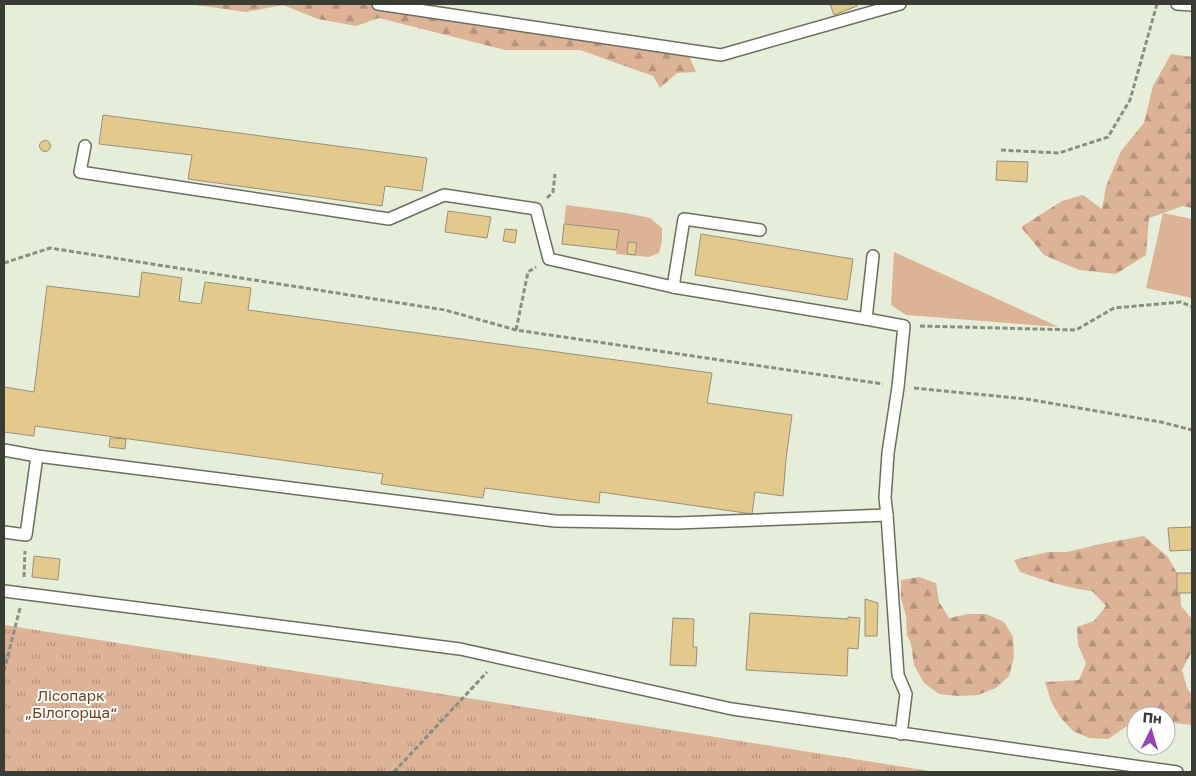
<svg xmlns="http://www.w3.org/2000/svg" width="1196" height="776" font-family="'Golos Text',sans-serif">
	<defs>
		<pattern id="forest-firs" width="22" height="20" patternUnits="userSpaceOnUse" patternTransform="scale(1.25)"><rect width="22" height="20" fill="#ddb398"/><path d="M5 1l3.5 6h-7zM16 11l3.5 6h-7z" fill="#b4937d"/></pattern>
		<pattern id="park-tufts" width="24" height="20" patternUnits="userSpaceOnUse" patternTransform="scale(1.25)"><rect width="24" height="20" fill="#ddb398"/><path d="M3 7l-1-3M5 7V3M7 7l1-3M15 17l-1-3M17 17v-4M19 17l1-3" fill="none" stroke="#b4937d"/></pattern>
	</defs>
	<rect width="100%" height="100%" fill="#e6edd8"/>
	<g fill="#ddb398">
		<polygon points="566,205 626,213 650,218 662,228 662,241 659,253 649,257 616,254 618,230 564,224"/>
		<polygon points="1163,213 1192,219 1192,298 1146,288"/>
		<polygon points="894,252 1059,327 906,315 891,305"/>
	</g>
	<g fill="url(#forest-firs)">
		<polygon points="189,4 427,4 656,41 689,56 696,72 677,73 660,88 653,76 580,50 505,50 379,18 356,26 318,19 283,5 246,12"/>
		<polygon points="1171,54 1192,57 1192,208 1183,206 1149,218 1146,255 1116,274 1079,270 1044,255 1021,227 1062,201 1083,195 1102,209 1106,186 1121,151 1144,123 1153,86"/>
		<path d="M1144,536l24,21 9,16 3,13 1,20 11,13v32l-10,19 5,18 5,7v30l-17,-2 -9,-3v-4h-30v4l-28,19 -19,-1 -16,-7 -13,-14 -9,-16 -6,-19 34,-2 7,-17 -8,-18 -1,-18 17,-6 12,-15 -14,-15c-26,-3 -48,-11 -72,-19l-6,-12 34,-8h19l38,-9z"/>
		<polygon points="919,577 936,583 939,602 949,618 968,614 986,614 1004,622 1013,637 1014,657 1009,676 996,688 978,695 959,696 939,694 924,683 914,665 911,644 907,635 906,616 901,599 901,580"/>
	</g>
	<polygon fill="url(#park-tufts)" points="4,625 936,772 4,772"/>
	<g fill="#e3c98c" stroke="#98907d">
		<polygon points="830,4 857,4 857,6 834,15"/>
		<polygon points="103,115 427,158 422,191 385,186 382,206 188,179 192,155 99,144"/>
		<circle cx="45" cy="146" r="5.5"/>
		<polygon points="997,161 1028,162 1027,182 996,180"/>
		<polygon points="448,211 491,217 487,238 445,232"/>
		<polygon points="564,224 619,230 616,250 562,244"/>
		<polygon points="505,229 517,230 515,243 503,241"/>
		<polygon points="701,234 853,259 847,300 695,275"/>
		<polygon points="628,242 637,243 635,255 627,254"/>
		<polygon points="142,272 182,278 179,301 201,304 205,282 251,288 248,310 712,373 707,403 792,415 786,459 783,496 755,492 752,514 600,492 599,503 485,488 483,498 381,484 383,474 35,426 34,436 4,432 4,387 34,392 47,286 139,297"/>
		<polygon points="110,438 126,439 125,449 109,447"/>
		<polygon points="1192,527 1192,550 1170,551 1168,528"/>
		<polygon points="34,556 60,559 58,580 32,577"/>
		<rect x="1177" y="573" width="15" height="20"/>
		<polygon points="865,599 878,603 877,636 865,636"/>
		<polygon points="750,613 848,619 848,617 860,618 858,649 848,648 847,676 746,670"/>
		<polygon points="673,618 694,619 693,647 697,647 696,666 670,665"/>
	</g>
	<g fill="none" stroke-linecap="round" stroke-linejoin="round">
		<g stroke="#6a6f5d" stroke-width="14">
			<g id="lane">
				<polyline points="378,4 721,55 900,4"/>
				<polyline points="1177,4 1192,5"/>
				<polyline points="85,146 80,172 389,219 444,195 536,209 549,259 673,287 866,319"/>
				<polyline points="873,256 866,319 904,326 898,387 888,453 885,498 887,515 898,675 906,694 901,734"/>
				<polyline points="673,287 684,219 760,230"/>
				<polyline points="4,450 37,456 555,521 677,523 887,515"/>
				<polyline points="4,532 26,535 37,456"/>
				<polyline points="4,591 460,649 732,709 1177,772"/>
			</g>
		</g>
		<g stroke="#8a8f81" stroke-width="3" stroke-dasharray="5 2.5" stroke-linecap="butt">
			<polyline points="1001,150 1059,153 1108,137 1130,100 1157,4"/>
			<polyline points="547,198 553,192 555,174"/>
			<polyline points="4,263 50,248 445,310 516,330 883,384"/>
			<polyline points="920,326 1076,330 1114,308 1181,302 1192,307"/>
			<polyline points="516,330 528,272 536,267"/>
			<polyline points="914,388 1026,399 1161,422 1192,430"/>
			<polyline points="24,577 25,551"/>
			<polyline points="4,671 20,608"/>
			<polyline points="394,772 487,672"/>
		</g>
		<use href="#lane" stroke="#fff" stroke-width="11"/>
	</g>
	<g text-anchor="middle" stroke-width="4" stroke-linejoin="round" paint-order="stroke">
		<g font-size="15" fill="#754018" stroke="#fff">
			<text x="71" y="701">Лісопарк<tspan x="71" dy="17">„Білогорща“</tspan></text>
		</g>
	</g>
	<rect width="1196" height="776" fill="none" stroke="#3a3d34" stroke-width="10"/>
	<g transform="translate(1151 731) rotate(5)"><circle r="24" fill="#ffffff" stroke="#b0b1ae"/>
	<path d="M0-4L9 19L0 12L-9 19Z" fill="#9545b4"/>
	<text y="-8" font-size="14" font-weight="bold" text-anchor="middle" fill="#3a3d34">Пн</text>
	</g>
</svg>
